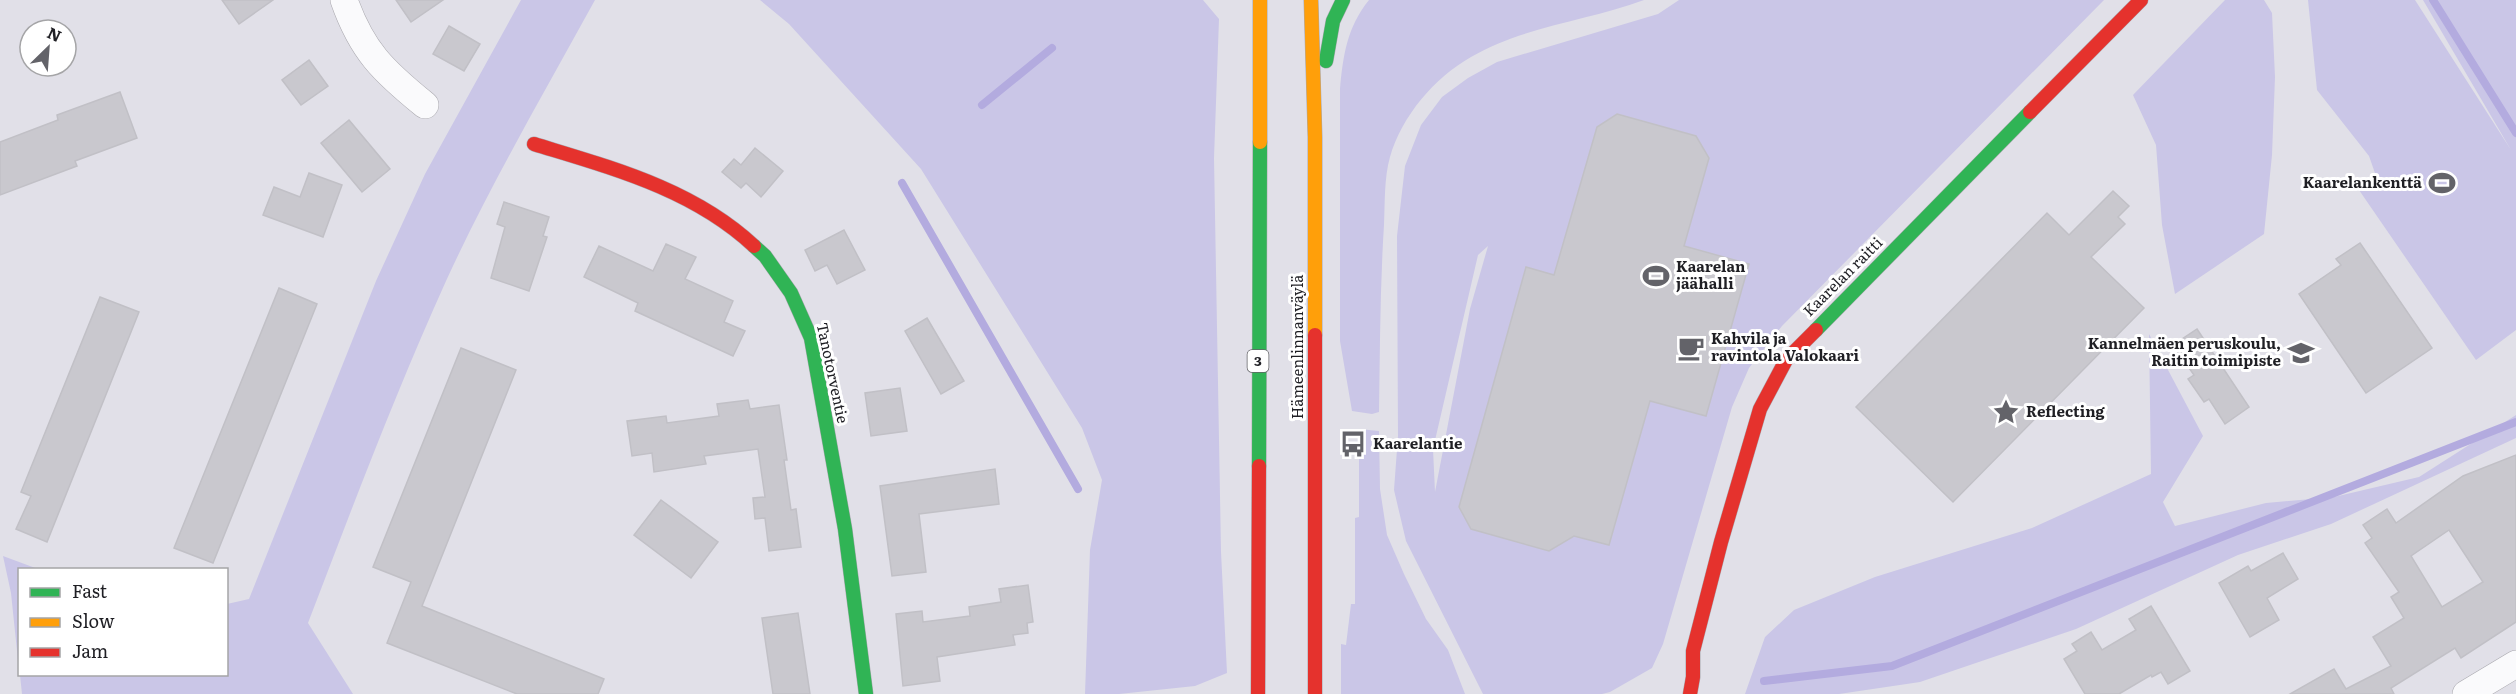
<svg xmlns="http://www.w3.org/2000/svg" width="2516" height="694" font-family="Literata,serif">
	<rect width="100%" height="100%" fill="#e1e0e8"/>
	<g fill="#cac6e7" fill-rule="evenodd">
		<path d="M521,0h74c-51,93 -105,185 -149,281 -51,113 -94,227 -138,342l45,71h-331l-2,-19 206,-1 1,-70 22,-5 127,-318 49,-107z"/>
		<polygon points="760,0 1203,0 1219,19 1214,158 1221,552 1227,673 1195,686 1119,694 1085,694 1090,550 1102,480 1082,428 921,169 789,24"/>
		<path d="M1369,0h275c-56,21 -120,26 -173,57 -37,21 -69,59 -81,100 -6,21 -5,47 -6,68 -4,62 -4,125 -5,187l-7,2 -20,-3 -12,-70v-252c3,-33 7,-62 29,-89z"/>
		<path d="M1679,0h425l-322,326 -33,42 -17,39 -69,237 -11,24 -42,24 -8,2h-119l-77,-153 -12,-51 4,-54 -1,-200 8,-70 16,-41 21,-28 26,-19 29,-16 161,-48zM1488,246l-18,63 -35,183 -2,-43 45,-194z"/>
		<polygon points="2225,0 2264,0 2272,13 2275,77 2272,155 2264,234 2175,294 2162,225 2156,145 2133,95"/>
		<polygon points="2308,0 2415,0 2511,150 2423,0 2516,0 2516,330 2476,360 2359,190 2376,176 2369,156 2317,90"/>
		<polygon points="2149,334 2203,436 2163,502 2175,526 2266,503 2334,497 2419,477 2516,415 2516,438 2331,524 2238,555 2076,629 1920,682 1839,694 1745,694 1765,637 1794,610 1875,577 2032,528 2151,474"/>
		<polygon points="1359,429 1379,431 1380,489 1387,535 1404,574 1426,619 1448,650 1465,694 1341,694 1341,644 1346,645 1351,604 1355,604 1355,518 1359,517"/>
		<polygon points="3,556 38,569 20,570 19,670 11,593"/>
	</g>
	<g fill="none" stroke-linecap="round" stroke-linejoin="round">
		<g stroke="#b3abdf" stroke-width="8">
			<polyline points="2433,0 2516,133"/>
			<polyline points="982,105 1052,48"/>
			<polyline points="902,183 1078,489"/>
			<polyline points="1764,681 1892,666 2516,422"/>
		</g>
	</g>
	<g fill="#c9c8ce" stroke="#c1c0c6" stroke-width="1.5" fill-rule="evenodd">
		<polygon points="222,0 273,0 239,24"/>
		<polygon points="396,0 443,0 411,22"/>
		<polygon points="449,26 480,44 464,71 433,54"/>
		<polygon points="309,60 328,86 301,105 282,80"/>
		<polygon points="120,92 137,138 75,161 77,166 0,195 0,142 58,120 57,115"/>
		<polygon points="1617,114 1696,136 1709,158 1684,246 1749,264 1706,416 1650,401 1609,545 1574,536 1549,551 1471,529 1459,507 1526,267 1554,275 1597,127"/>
		<polygon points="349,120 390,169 362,192 321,143"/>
		<polygon points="755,148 783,171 761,197 746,183 741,188 722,172 734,159 741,165"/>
		<polygon points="309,173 342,185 323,237 263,215 274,187 300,197"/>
		<polygon points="2113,191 2129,206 2118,217 2125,224 2091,257 2144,308 1953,502 1856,407 2047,213 2069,235"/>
		<polygon points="504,202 549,217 543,236 547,237 529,291 491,278 505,227 497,224"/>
		<polygon points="844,230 865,270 837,284 827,265 815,271 805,250"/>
		<polygon points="2360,243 2432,348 2366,393 2299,294 2341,265 2336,259"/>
		<polygon points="666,244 696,257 685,279 733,301 724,322 745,331 733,356 635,311 638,303 584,277 599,246 653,271"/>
		<polygon points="279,288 317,304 213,563 174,548"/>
		<polygon points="100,297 139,312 47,542 16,529 31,496 21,492"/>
		<polygon points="927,318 964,381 941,394 905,331"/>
		<polygon points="2197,329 2249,407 2225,424 2209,399 2204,402 2188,379 2194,375 2173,345"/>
		<polygon points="461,348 516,370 422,606 604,679 598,694 517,694 387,643 411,582 373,567"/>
		<polygon points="900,388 907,431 871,436 865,393"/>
		<polygon points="748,400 750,409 779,405 787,460 784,460 791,510 796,509 801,547 769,551 765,518 755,519 753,498 765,497 758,449 704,456 706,464 654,472 652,453 632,456 627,421 666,416 667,423 719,416 717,404"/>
		<path d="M2516,455v167l-55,36 -6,-10 -64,40 3,6h-104l44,-25 12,20 45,-23 -18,-29 31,-19 -13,-21 8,-5 -34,-49 7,-5 -9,-13 24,-16 9,14 67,-47zM2449,530l34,52 -41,25 -31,-51z"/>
		<polygon points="995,469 999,504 919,514 926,572 892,576 880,486"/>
		<polygon points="661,500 718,542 691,578 634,535"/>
		<polygon points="2283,553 2298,579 2267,598 2279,620 2250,637 2219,583 2248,566 2251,571"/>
		<polygon points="1028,585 1033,622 1027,623 1028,633 1013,635 1015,645 937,657 940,681 903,686 896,614 922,611 923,622 970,616 969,607 1001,602 999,589"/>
		<polygon points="2151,606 2190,671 2168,684 2161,672 2152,677 2151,675 2119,694 2085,694 2064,659 2077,651 2072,644 2091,632 2102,650 2136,630 2129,619"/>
		<polygon points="798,613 810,694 773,694 762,618"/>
	</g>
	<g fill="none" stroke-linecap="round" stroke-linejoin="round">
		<g stroke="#a9a8ae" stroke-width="28">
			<g id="street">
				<path d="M344,0c18,51 39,71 81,105"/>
				<polyline points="2466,694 2516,664"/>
			</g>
		</g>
		<g stroke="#a9a8ae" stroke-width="15">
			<g id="fast">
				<polyline points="1326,61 1333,21 1343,0"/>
				<polyline points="754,246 765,256 791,293 811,338 845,529 866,694"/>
				<polyline points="1816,330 2030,112"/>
				<polyline points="1259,466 1260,142"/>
			</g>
		</g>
		<g stroke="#a9a8ae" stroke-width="15">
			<g id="slow">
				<polyline points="1311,0 1315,137 1315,335"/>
				<polyline points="1260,142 1260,0"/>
			</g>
		</g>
		<g stroke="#a9a8ae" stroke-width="15">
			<g id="jam">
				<polyline points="2030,112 2141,0"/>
				<path d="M534,144c78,24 159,45 220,102"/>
				<polyline points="1315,335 1315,694"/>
				<polyline points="1258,694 1259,466"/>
				<polyline points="1690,694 1693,677 1693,651 1721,542 1760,409 1786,360 1816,330"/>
			</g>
		</g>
		<use href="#street" stroke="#fafafc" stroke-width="27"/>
		<use href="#fast" stroke="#30b455" stroke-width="14"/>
		<use href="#slow" stroke="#ff9f0a" stroke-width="14"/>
		<use href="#jam" stroke="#e5322d" stroke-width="14"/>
	</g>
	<defs>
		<g id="stadium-bare" transform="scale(2.07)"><path d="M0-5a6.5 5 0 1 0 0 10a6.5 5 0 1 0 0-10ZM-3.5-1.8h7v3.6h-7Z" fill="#636369" stroke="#fff" stroke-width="2.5" paint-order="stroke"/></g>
		<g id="cafe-bare" transform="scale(2.07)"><path d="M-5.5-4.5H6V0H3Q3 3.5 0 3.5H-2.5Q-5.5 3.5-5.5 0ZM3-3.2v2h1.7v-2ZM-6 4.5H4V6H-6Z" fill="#636369" stroke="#fff" stroke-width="2.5" paint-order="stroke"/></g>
		<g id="school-bare" transform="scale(2.07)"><path d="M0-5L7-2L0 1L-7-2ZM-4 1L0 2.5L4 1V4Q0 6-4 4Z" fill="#636369" stroke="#fff" stroke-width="2.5" paint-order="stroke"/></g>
		<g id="sight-bare" transform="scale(2.07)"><path d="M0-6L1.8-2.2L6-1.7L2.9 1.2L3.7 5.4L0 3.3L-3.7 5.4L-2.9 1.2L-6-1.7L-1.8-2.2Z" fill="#636369" stroke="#fff" stroke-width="2.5" paint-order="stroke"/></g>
		<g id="bus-bare" transform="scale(2.07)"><path d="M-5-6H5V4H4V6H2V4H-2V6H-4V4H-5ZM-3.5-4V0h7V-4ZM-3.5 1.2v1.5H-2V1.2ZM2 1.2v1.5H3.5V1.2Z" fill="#636369" stroke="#fff" stroke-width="2.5" paint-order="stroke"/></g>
	</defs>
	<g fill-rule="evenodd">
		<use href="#stadium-bare" x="2442" y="183"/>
		<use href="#stadium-bare" x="1656" y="276"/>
		<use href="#cafe-bare" x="1691" y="348"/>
		<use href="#school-bare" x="2301" y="353"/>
		<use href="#sight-bare" x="2006" y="412"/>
		<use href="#bus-bare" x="1353" y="444"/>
	</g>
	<g text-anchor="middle" stroke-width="6" stroke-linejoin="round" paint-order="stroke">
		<rect fill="#fff" stroke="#626266" stroke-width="1.5" x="1247.5" y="350" width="21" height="22" rx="4.5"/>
		<g font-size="14" font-weight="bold" fill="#1f1f24">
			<text x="1258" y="366">3</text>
		</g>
		<g font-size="15" font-weight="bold" fill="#1f1f24" stroke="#fff" text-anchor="start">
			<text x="2422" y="188" text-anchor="end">Kaarelankenttä</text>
			<text x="1676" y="272">Kaarelan<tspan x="1676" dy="17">jäähalli</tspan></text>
			<text x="1711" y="344">Kahvila ja<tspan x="1711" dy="17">ravintola Valokaari</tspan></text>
			<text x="2281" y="349" text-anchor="end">Kannelmäen peruskoulu,<tspan x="2281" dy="17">Raitin toimipiste</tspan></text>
			<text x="2026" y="417">Reflecting</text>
			<text x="1373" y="449">Kaarelantie</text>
		</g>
		<g font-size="15" fill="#1f1f24" stroke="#fff">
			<text transform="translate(1843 277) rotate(-45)" y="5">Kaarelan raitti</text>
			<text transform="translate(1298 347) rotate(-90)" y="5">Hämeenlinnanväylä</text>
			<text transform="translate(832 373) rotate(78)" y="5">Tanotorventie</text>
		</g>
	</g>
	<rect x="18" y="568" width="210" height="108" fill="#ffffff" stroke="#a5a5a7" stroke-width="1.5"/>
	<rect x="30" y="588" width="30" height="9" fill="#30b455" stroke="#a5a5a7" stroke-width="1.5"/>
	<text x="72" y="598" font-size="18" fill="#1f1f24">Fast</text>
	<rect x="30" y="618" width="30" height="9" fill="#ff9f0a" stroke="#a5a5a7" stroke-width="1.5"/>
	<text x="72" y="628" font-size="18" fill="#1f1f24">Slow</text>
	<rect x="30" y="648" width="30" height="9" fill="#e5322d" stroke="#a5a5a7" stroke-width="1.5"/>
	<text x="72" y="658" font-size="18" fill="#1f1f24">Jam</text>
	<g transform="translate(48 48) rotate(25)"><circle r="28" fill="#ffffff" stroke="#a5a5a7" stroke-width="1.5"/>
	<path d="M0-4.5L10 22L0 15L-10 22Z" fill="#636369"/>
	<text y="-9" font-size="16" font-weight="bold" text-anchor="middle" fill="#1f1f24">N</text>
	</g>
</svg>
